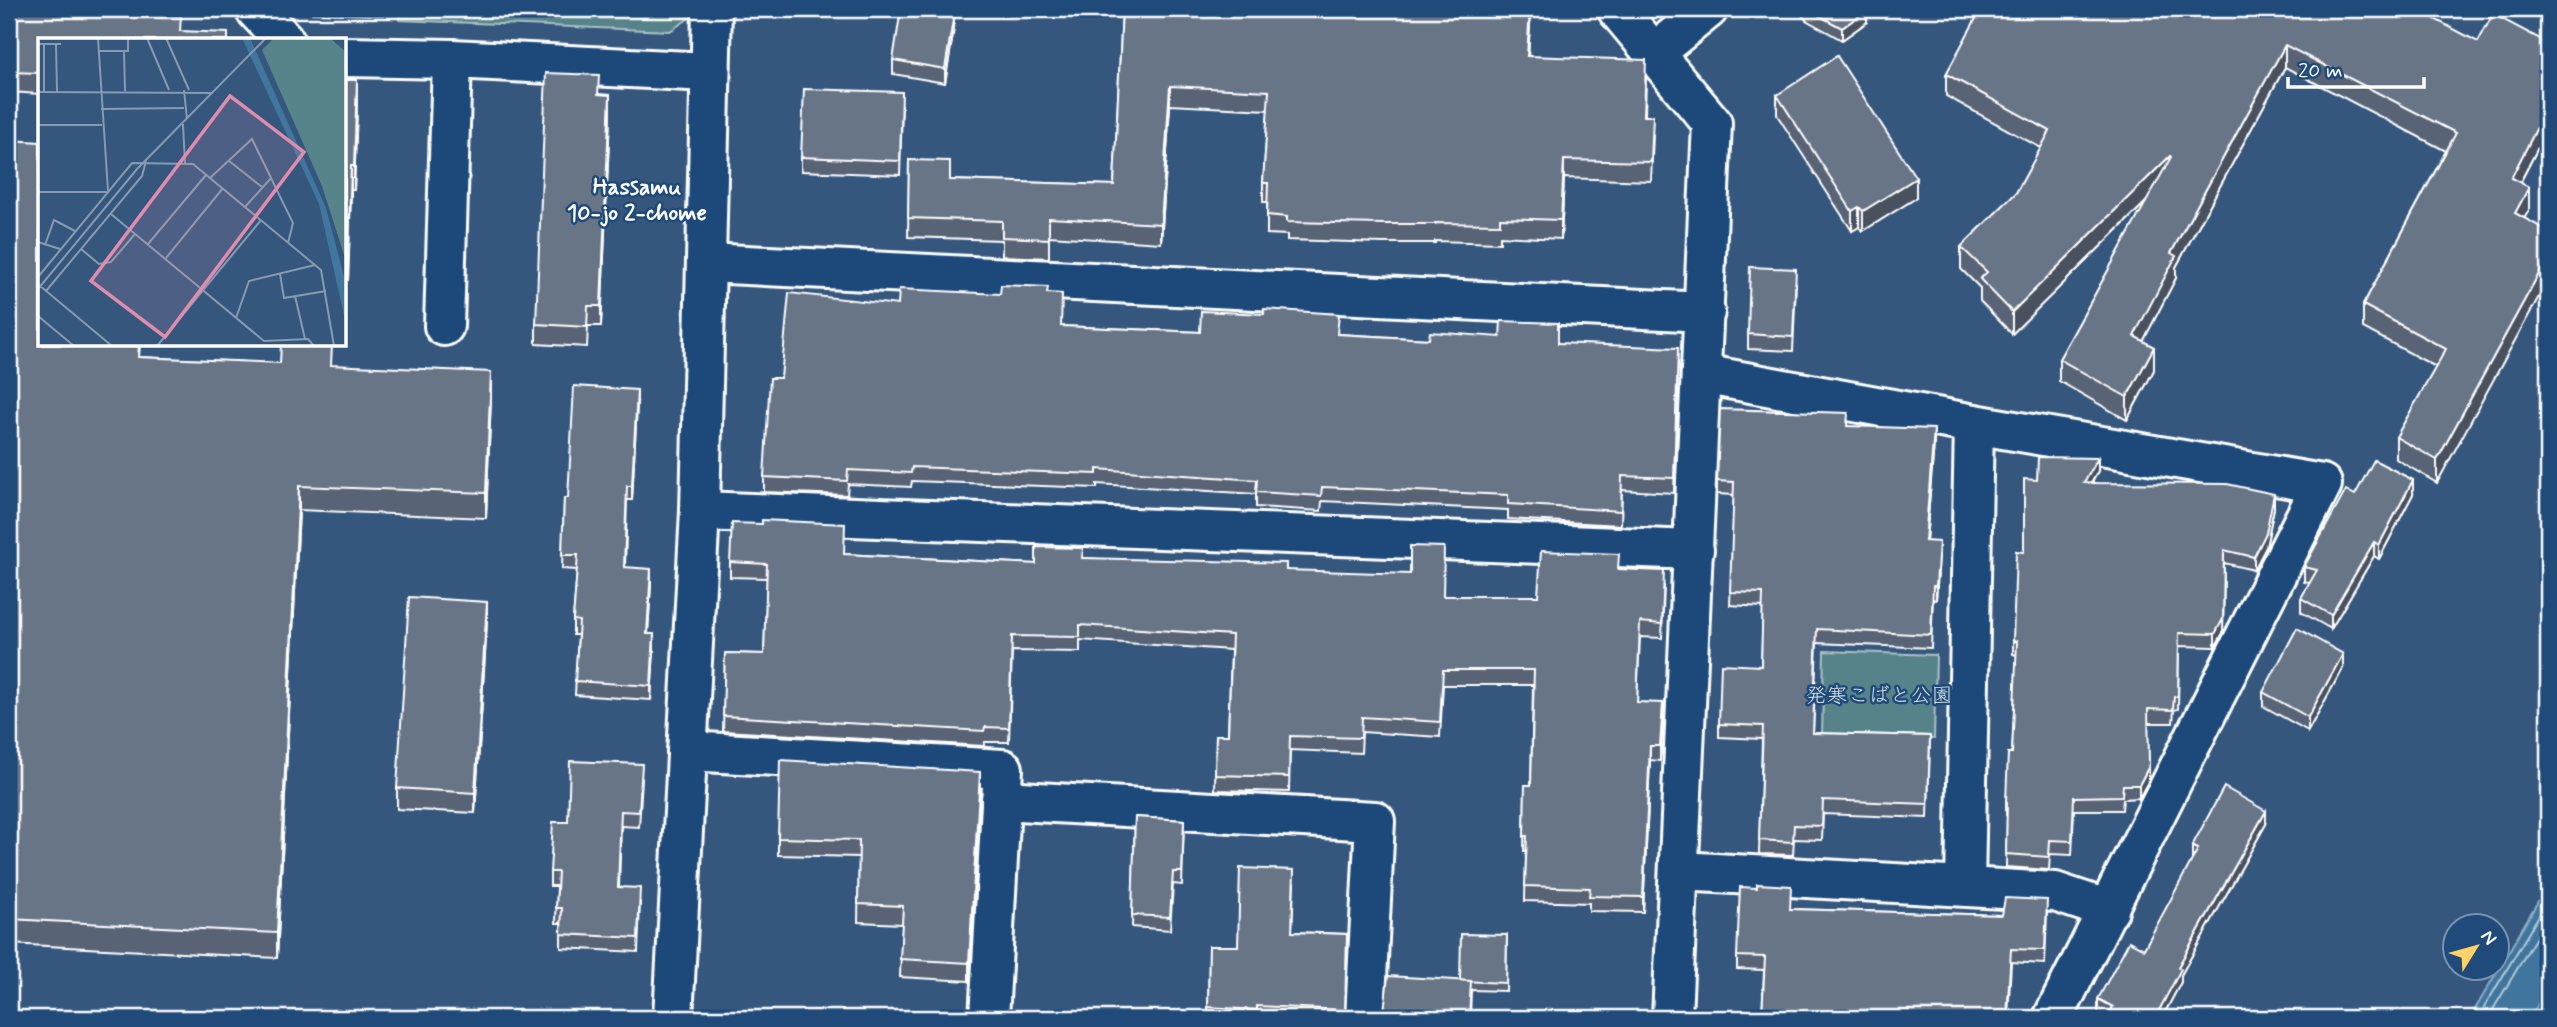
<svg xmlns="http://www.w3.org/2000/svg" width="2557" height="1027" font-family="Mynerve,'Klee One',sans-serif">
	<rect width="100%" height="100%" fill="#35577e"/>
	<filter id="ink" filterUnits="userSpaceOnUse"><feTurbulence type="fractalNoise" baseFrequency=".0143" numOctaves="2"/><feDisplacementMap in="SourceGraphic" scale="14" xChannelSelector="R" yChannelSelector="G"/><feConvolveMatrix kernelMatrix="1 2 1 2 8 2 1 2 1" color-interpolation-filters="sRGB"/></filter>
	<g filter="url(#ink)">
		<g fill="#57838a" stroke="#abc1c4" stroke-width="2">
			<polygon points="399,9 688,9 688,19 670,31 399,20"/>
			<polygon points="1824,651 1936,655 1934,739 1822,736"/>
		</g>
		<polygon fill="#41769e" stroke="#8dadc5" stroke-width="2" points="2548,884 2548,987 2530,1018 2470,1018"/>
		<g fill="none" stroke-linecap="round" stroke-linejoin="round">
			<g stroke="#b3c8d8" stroke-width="2">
				<polyline points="2478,1018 2548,900"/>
				<polyline points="2488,1018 2548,917"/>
			</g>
			<g stroke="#fff" stroke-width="44">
				<g id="minor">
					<polyline points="255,9 284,40"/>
					<polyline points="1617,9 1712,123 1672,1018"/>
					<polyline points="1655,52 1708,9"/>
					<polyline points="345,57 452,59 709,72"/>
					<polyline points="706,263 1705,312"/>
					<polyline points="444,326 452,59"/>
					<polyline points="1702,374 1974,424 2322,484 2053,1018"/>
					<polyline points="700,511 1694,550"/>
					<polyline points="687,751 1003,769 989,1018"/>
					<polyline points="1001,800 1375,821 1365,1018"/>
					<polyline points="1679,871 2055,892 2109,910"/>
					<polyline points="1965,886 1974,424"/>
					<polyline points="673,1018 700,511 712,9"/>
				</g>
			</g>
			<use href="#minor" stroke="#1f4a7a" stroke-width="38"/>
		</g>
		<g fill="#596474" stroke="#fff" stroke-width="2">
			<polygon points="9,9 181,31 40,40 40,94 9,92"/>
			<polygon points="312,9 384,9 384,15 312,13"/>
			<polygon points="1122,9 1531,9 1528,56 1646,78 1645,116 1653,135 1651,181 1564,178 1561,239 1500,236 1500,243 1435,241 1435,243 1383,243 1287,240 1287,235 1267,234 1267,202 1263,202 1263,183 1268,110 1170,105 1161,243 1049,236 1049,258 1002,256 1002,240 908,237 909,160 950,180 1114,185"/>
			<polygon points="1797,9 1867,9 1866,10 1867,22 1842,40 1806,20"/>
			<polygon points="2373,9 2548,128 2520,183 2529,210 2524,218 2437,483 2396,459 2396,437 2436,367 2363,328 2363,305 2446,151 2285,67 2176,267 2176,278 2143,341 2154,370 2127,420 2059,381 2059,359 2147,201 2012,334 1980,301 1980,288 1961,269 1961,247 2016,193 2041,148 1946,96 1946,74"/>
			<polygon points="954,28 945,83 893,74 893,60"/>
			<polygon points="345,60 346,80 357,105 354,190 351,190 348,280 345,280"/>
			<polygon points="599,94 610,115 601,326 588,326 587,347 536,344 536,324"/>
			<polygon points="1777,95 1916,198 1863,231 1859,227 1852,231 1777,115"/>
			<polygon points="902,106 900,175 801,171 801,157"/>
			<polygon points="9,140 40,345 140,345 139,357 333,366 491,397 486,518 299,510 277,958 9,944"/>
			<polygon points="1796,284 1793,351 1748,349 1748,334"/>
			<polygon points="1047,293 1061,326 1200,332 1338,334 1429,339 1558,343 1678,362 1674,493 1622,490 1621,525 1508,519 1508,510 1322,501 1321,511 1256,507 1256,494 1097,484 1097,488 912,481 911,487 848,484 847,495 764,492 764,477 781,378 898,305 1000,294"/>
			<polygon points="637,404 632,500 627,500 625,567 651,583 648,634 654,649 651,700 575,695 578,635 573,635 573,620 577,570 562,569 564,498 568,498"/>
			<polygon points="1848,426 1934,443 1926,541 1939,555 1936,600 1933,599 1931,648 1817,643 1813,733 1930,736 1928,818 1823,814 1822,840 1794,839 1793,855 1759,854 1762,739 1719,737 1719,724 1761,666 1763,607 1730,605 1734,495 1717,494 1717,481"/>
			<polygon points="2098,471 2092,483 2274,508 2266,547 2254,570 2224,563 2223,633 2215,647 2179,646 2178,709 2174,710 2173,723 2148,723 2149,780 2139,798 2123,799 2122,810 2074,810 2072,855 2050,854 2049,870 2006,867 2007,815 2006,815 2006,802 2012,753 2017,655 2013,654 2013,641 2024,552 2037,480"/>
			<polygon points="2413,494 2379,559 2374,556 2331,629 2301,612 2301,598 2310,583 2304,582 2304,567 2355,495"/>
			<polygon points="762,524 844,554 1036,564 1083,558 1286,570 1443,596 1538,596 1619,569 1664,586 1662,638 1640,637 1637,702 1663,718 1660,761 1650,760 1643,912 1589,911 1589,903 1525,901 1526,851 1524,851 1525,785 1531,785 1533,685 1443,685 1440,737 1362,732 1361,753 1290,750 1289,792 1215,790 1216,735 1228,735 1231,650 1080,640 1080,652 1012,651 1009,742 985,742 984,746 723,731 725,653 764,654 767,578 730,577 730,562"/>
			<polygon points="487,622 475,813 397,809 397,788"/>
			<polygon points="2343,668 2308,731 2263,706 2263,692"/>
			<polygon points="642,779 639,827 621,826 619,887 640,902 638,952 561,948 561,923 556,923 557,886 550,886 550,872 568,822"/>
			<polygon points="980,790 969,981 900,977 902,924 858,922 859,857 778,855 778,838"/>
			<polygon points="1135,817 1184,820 1182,885 1173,884 1170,930 1132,927"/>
			<polygon points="2266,824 2181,975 2181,982 2162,1018 2107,1018 2107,1017 2098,1012 2098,999 2144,949 2193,860 2192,859 2192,846"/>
			<polygon points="1294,884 1292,932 1347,934 1345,1018 1208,1018 1209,946 1238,946"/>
			<polygon points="1757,888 1791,909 2002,915 2047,913 2045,964 2011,962 2008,1018 1762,1018 1764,970 1737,969 1737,956"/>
			<polygon points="1507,935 1506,991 1471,990 1470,1018 1384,1018 1384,1012 1460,981"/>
		</g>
		<g fill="#49515e" stroke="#fff" stroke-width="2">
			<polygon points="1530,9 1531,9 1527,74 1527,56"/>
			<polygon points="1867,10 1867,22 1842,40 1842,28"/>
			<polygon points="954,14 954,28 945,83 945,69"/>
			<polygon points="2285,45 2285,67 2176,267 2176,278 2134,359 2134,336 2171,253"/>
			<polygon points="357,80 357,105 354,190 354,166"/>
			<polygon points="1170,86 1170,105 1161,243 1161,224"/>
			<polygon points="610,95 610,115 601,326 601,306"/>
			<polygon points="2548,106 2548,128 2511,200 2511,178"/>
			<polygon points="2170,156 2170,178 2012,334 2012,312"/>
			<polygon points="1564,160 1564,178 1561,239 1561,220"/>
			<polygon points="351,166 351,190 348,280 348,256"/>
			<polygon points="1916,178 1916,198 1863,231 1863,211"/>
			<polygon points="2529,187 2529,210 2515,235 2515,213"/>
			<polygon points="1859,207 1859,227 1852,231 1852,211"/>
			<polygon points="2548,257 2548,280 2437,483 2437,460"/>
			<polygon points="2154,347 2154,370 2127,420 2127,397"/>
			<polygon points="491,372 491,397 486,518 486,493"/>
			<polygon points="637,390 637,404 632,500 632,486"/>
			<polygon points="1934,429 1934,443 1925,554 1925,541"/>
			<polygon points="2098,458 2098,471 2084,496 2084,483"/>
			<polygon points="2413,480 2413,494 2379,559 2379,545"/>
			<polygon points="299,486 299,510 277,958 277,933"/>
			<polygon points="2274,494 2274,508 2266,547 2254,570 2254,557"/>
			<polygon points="1939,542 1939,555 1936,600 1936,586"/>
			<polygon points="2374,542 2374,556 2331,629 2331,615"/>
			<polygon points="2224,550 2223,633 2215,647 2215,634"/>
			<polygon points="651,569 651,583 647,648 647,634"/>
			<polygon points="487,602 487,622 475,813 475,793"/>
			<polygon points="654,634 654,649 651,700 651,686"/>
			<polygon points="2343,654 2343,668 2308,731 2308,717"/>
			<polygon points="1663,703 1663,718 1660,761 1660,746"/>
			<polygon points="1650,746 1650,760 1643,912 1643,897"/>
			<polygon points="2149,766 2149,780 2139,798 2139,785"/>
			<polygon points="980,772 980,790 969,981 969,963"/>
			<polygon points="2266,811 2266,824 2181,975 2181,982 2162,1018 2155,1018 2178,967"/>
		</g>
		<g fill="#687487" stroke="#fff" stroke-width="2">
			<polygon points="9,9 181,16 180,31 228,33 228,40 40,40 40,73 9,72"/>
			<polygon points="901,9 923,9 954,14 945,69 893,60"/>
			<polygon points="1122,9 1530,9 1527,56 1646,60 1644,116 1653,116 1651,162 1564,160 1561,220 1500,218 1500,224 1435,223 1435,224 1383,224 1287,222 1287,217 1267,215 1268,183 1263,183 1269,91 1170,86 1161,224 1049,218 1049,239 1002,237 1002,221 908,218 909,160 950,161 950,180 1114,185"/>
			<polygon points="1807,9 1866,9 1867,10 1842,28"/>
			<polygon points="1981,9 2373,9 2383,14 2386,9 2416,9 2478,42 2493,14 2548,43 2548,106 2511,178 2529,187 2515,213 2548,231 2548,257 2437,460 2396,437 2446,349 2363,305 2456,133 2285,45 2171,253 2176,256 2134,336 2154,347 2127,397 2059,359 2171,157 2170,156 2012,312 1980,279 1987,272 1961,247 2016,193 2050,131 1946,74"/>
			<polygon points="1837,56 1916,178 1863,211 1859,207 1852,211 1777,95"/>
			<polygon points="546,73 599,75 598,94 610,95 601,306 588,306 587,327 536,324"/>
			<polygon points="345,80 357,80 354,166 351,166 348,256 345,256"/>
			<polygon points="804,89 902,92 900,161 801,157"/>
			<polygon points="9,140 40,142 40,345 139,345 138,357 280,363 281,345 332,345 331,365 491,372 486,493 299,486 277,933 9,919"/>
			<polygon points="1750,267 1796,269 1793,337 1748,334"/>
			<polygon points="1001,285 1048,287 1047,293 1062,294 1061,326 1200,332 1201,311 1264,314 1264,309 1339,314 1337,334 1429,339 1430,332 1500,337 1501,321 1558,323 1558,343 1678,348 1674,478 1622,476 1621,511 1508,504 1508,495 1322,487 1321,496 1256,492 1257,480 1097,469 1097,474 912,467 911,473 848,470 847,481 764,477 770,378 781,378 789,293 898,305 899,289 1000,294"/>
			<polygon points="574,386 637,390 632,486 627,486 624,567 651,569 647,634 654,634 651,686 575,681 579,621 573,620 578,555 562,555 564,498 568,498"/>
			<polygon points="1720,409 1848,413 1847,426 1934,429 1925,541 1939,542 1936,586 1933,586 1931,635 1817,629 1813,733 1930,736 1928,804 1823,800 1822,826 1794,825 1793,842 1759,840 1763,726 1719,724 1721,664 1761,666 1763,593 1730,592 1734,482 1717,481"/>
			<polygon points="2038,457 2098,458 2084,483 2227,484 2274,494 2266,533 2254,557 2224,550 2223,619 2215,634 2179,633 2178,696 2174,697 2173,710 2148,709 2149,766 2139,785 2123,785 2122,796 2074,797 2072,841 2050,840 2049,857 2006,854 2007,802 2006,802 2008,753 2012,753 2017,641 2013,641 2016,551 2024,552 2024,479 2037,480"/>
			<polygon points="2374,460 2413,480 2379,545 2374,542 2331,615 2301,598 2317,570 2304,567 2346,490 2355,495"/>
			<polygon points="762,520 845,524 844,554 1036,564 1036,547 1083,548 1082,558 1286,563 1286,570 1410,574 1410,546 1444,547 1443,596 1538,596 1541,551 1619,554 1618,569 1664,571 1662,624 1640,622 1637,702 1663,703 1660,746 1650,746 1643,897 1589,896 1590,888 1525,886 1527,836 1524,836 1525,785 1531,785 1534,670 1443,670 1440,722 1362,717 1361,738 1290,736 1289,777 1215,775 1216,735 1228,735 1232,635 1080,625 1080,637 1012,636 1009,728 985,727 984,731 723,716 725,653 764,654 767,564 730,562 732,523 762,524"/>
			<polygon points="409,597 487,602 475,793 397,788"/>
			<polygon points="2297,628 2343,654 2308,717 2263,692"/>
			<polygon points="780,760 980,772 969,963 900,959 903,906 858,904 859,840 778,838"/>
			<polygon points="570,761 642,764 639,812 621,811 618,887 640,888 638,938 561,934 562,908 556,908 558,872 550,872 553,822 568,822"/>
			<polygon points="2224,787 2266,811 2178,967 2181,969 2155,1018 2107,1018 2113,1007 2098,999 2129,941 2144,949 2198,849 2192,846"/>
			<polygon points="1135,817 1184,820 1182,872 1173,872 1170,917 1132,915"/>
			<polygon points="1240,868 1294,870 1292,932 1347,934 1345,1010 1257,1006 1257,1010 1208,1007 1209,946 1238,946"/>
			<polygon points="1757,884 1791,886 1790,909 2002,915 2005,898 2047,900 2045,950 2011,949 2007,1018 1762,1018 1765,957 1737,956 1740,887 1757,888"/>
			<polygon points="1461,934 1507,935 1506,983 1460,981"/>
			<polygon points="1388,976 1471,981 1469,1018 1408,1018 1409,1014 1384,1012"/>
		</g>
	</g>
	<g text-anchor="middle" stroke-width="5" stroke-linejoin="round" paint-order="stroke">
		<g font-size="21" fill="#d5e0e2" stroke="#1f4a7a">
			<text x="1879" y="702">発寒こばと公園</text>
		</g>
		<g font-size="23" font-weight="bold" fill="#fff" stroke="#1f4a7a">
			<text x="637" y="194">Hassamu<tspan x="637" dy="26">10-jo 2-chome</tspan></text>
		</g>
	</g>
	<g transform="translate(38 38)">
		<rect width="308" height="308" fill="#35577e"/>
		<path d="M236,0h56l16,14v209l-24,-75 -60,-136z" fill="#57838a"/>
		<path d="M204,0h8l76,170 20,76v40l-27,-120z" fill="#41769e"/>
		<path fill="none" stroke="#869ab2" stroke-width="2" d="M60,0l10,153M109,0l22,52M128,0l23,52M0,6h23M6,6v48M18,6l1,48M60,13h30v-13M86,13l1,40M146,52l3,29M0,54l175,1M63,71l83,-1M145,86l2,40M0,87h64M191,123l33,26M172,140l42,-39 41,84 -5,20M0,154h69M207,169l26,-29M73,176l153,127 44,-2 6,7M0,204l22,7M110,206l58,-69M7,207l9,-25 21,11M43,211l18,15 12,-2 24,-28M128,220l57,-70M242,236l4,24 42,-7M0,239l94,-114 61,1 128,106 13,76M1,247l73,61M0,251l99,-120 129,-131M8,253l96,-115 4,-15M257,258l10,43M0,278l36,30M198,280l13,-37 66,-16M119,308l104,-126"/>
		<path fill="#e08cad" fill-opacity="0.15" stroke="#e08cad" stroke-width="3.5" d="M192,58l74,56 -139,185 -74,-56z"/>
		<rect width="308" height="308" fill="none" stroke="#fff" stroke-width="3.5"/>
	</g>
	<rect width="2557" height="1027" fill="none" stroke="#1f4a7a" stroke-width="35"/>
	<rect x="18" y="18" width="2522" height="992" fill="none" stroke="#fff" stroke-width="2.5" filter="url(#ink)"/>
	<g transform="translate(2476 947) rotate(53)"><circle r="33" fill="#1f4a7a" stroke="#7992af" stroke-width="2"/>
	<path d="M0-5L12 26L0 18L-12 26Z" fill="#ffd166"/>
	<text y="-10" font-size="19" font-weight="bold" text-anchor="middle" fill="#ffffff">N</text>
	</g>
	<path d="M2288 77v10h136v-10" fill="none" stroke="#ffffff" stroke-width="3.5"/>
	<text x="2298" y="77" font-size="21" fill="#ffffff" stroke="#1f4a7a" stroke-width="5" paint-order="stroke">20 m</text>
</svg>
